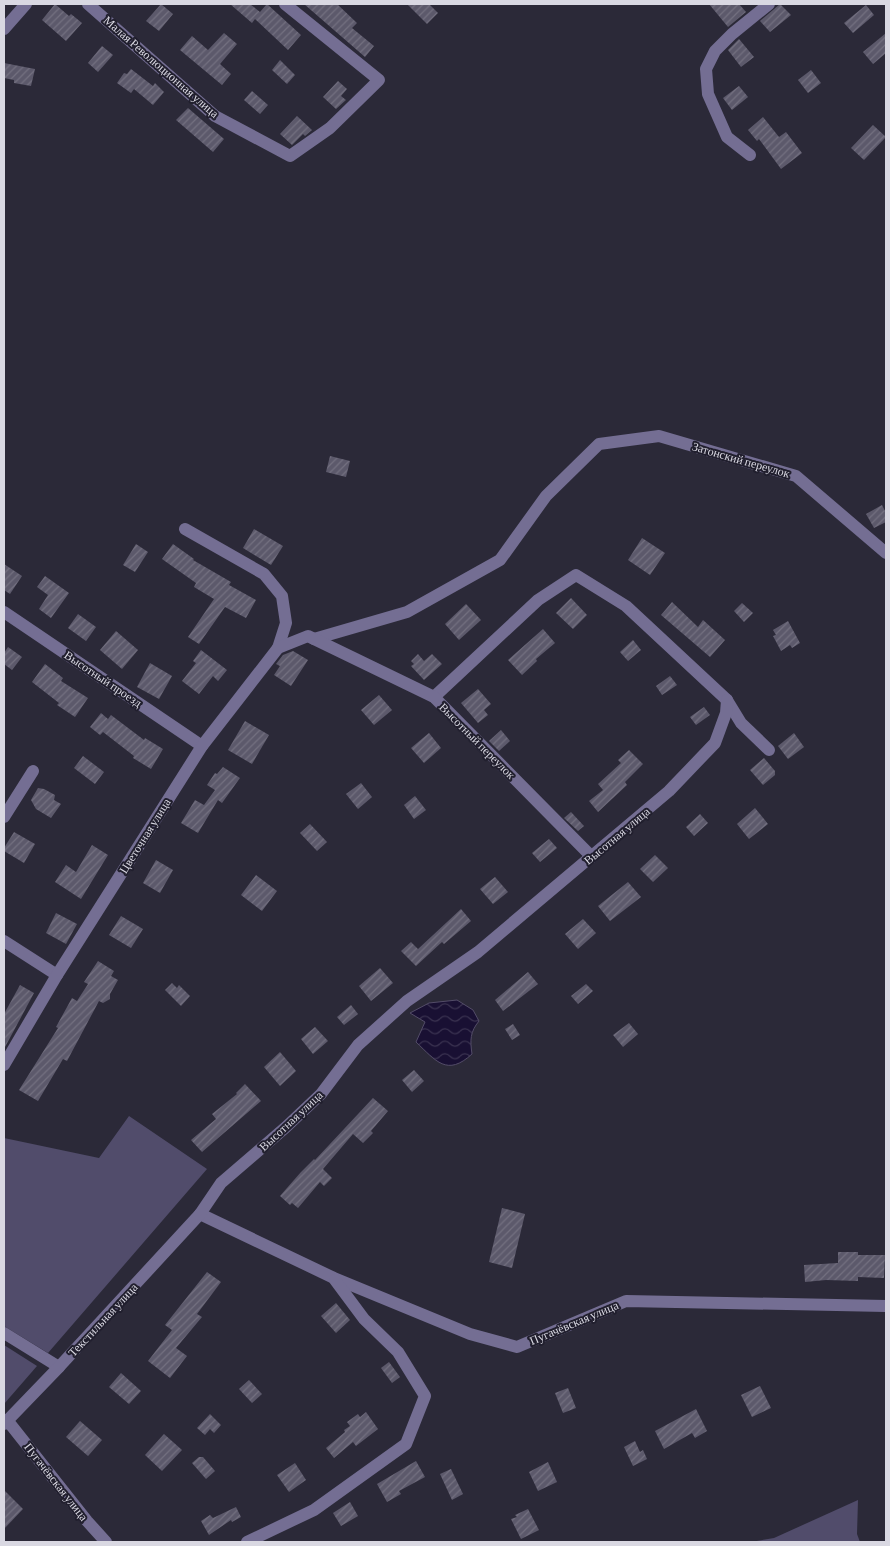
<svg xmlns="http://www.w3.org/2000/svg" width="890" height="1546" font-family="'Crimson Pro',serif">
	<defs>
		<pattern id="water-waves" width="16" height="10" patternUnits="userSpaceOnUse" patternTransform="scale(1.25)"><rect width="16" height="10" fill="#191033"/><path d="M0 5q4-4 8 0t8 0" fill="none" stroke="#3a3250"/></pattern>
		<pattern id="building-hatch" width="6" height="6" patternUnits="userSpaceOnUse" patternTransform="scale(1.25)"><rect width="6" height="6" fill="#5c596b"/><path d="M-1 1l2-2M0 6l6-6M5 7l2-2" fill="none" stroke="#737080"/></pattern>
	</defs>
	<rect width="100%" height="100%" fill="#2b2938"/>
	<g fill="#514c6b">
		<polygon points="129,1116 207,1169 48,1353 4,1326 4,1138 99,1158"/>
		<polygon points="4,1345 37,1366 4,1404"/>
		<polygon points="858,1500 857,1534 860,1542 751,1542 774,1538"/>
	</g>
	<path fill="url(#water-waves)" stroke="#534c68" d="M457,1000l16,10 6,11c-9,11 -9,19 -7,33 -25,23 -36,7 -56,-12l9,-20 -15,-9 19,-10z"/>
	<g fill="url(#building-hatch)">
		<polygon points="55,4 69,16 71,14 82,23 66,41 42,20"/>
		<polygon points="161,4 173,14 159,31 146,21"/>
		<polygon points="230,4 250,4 260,12 267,4 301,35 288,50 255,19 252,23"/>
		<polygon points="304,4 337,4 357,23 352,28 374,46 365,57"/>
		<polygon points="407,4 429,4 438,13 427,24"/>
		<polygon points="709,4 739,4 746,12 728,27"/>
		<polygon points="780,4 791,15 770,32 760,21"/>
		<polygon points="866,5 874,15 853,33 844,23"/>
		<polygon points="224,33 237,44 220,64 231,74 222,85 180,50 192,36 208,50"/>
		<polygon points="886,33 886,53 873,64 863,52"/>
		<polygon points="739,39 754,57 741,67 728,50"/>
		<polygon points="102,46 113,55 98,72 88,63"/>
		<polygon points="280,60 295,75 287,84 272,70"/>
		<polygon points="4,63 35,69 31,86 14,83 14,80 4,78"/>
		<polygon points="131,69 153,86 155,83 164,92 153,105 134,89 131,93 117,83 124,73 127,74"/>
		<polygon points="811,70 821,83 808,93 798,80"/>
		<polygon points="338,81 347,89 341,96 346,100 336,109 323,97"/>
		<polygon points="739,86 748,97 732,110 723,98"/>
		<polygon points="252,91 268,105 260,114 244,100"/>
		<polygon points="188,108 224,139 213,152 176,120"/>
		<polygon points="297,116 312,130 305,136 303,134 292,145 280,134"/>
		<polygon points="763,117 779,137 786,132 802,153 781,169 759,139 757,141 748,130"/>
		<polygon points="873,125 886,137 864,160 851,148"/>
		<polygon points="330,456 350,461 346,477 326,472"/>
		<polygon points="882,505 886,513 886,522 874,528 866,514"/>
		<polygon points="254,529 283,546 271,565 243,548"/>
		<polygon points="642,538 665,553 650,575 628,560"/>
		<polygon points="136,544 148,552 135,572 123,565"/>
		<polygon points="173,544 194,559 193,560 231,582 229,585 256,600 246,618 225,607 199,644 188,637 214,599 194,587 196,583 162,559"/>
		<polygon points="4,564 22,576 10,594 4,590"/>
		<polygon points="45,576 69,593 51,618 39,609 48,595 37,587"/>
		<polygon points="571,598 587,615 573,629 556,613"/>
		<polygon points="672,602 698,627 703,620 725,640 710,657 661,615"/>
		<polygon points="742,603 753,613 744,622 734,611"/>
		<polygon points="466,604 481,620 459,640 445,624"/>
		<polygon points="78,614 96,627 86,641 68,628"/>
		<polygon points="788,621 800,643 792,648 790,645 781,651 773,636 776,635 773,630"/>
		<polygon points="543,629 555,643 536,659 537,661 522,675 508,660"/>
		<polygon points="116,631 138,650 122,669 100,650"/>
		<polygon points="633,640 641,650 628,661 620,652"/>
		<polygon points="8,647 22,657 12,670 4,664 4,653"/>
		<polygon points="201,650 227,670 218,681 213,676 199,694 182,681 196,663 193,661"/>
		<polygon points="293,651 308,660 291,686 274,675 280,666 276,664 283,655"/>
		<polygon points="418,654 424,661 432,654 442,664 424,680 411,666 414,664 411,661"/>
		<polygon points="150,663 172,676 159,699 137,687"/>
		<polygon points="45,664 63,678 61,681 88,698 75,717 57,705 59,703 32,682"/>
		<polygon points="670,676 677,685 662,695 656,686"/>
		<polygon points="478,689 491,704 484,710 488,715 478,723 461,703"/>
		<polygon points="379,695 392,710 374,725 361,710"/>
		<polygon points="704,707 710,715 696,725 690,717"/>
		<polygon points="101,713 108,719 111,715 144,740 145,738 163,749 151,769 133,758 134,756 103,732 100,735 90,727"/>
		<polygon points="245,721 269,735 252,764 228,750"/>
		<polygon points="501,730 510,741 499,751 489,741"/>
		<polygon points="429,733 441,748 424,763 411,748"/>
		<polygon points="794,733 804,747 788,759 778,746"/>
		<polygon points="629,750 643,764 625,782 627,785 598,812 589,801 603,790 598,784 621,763 618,760"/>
		<polygon points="83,756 104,772 95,784 74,768"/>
		<polygon points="764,758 775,771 775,775 763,785 750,770"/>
		<polygon points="223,767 240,778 222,803 218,800 198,833 181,823 195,800 204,805 215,790 207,785 215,773 217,774"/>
		<polygon points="361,783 372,797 358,809 346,794"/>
		<polygon points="38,788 44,789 55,795 54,800 61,804 51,818 36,809 31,800"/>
		<polygon points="415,796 426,810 414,819 404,805"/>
		<polygon points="755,808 768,824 749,839 737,824"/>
		<polygon points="571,812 584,826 578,831 564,818"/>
		<polygon points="700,814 708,823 694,836 686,827"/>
		<polygon points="310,824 327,842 317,851 300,833"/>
		<polygon points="14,832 35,844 24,863 4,851 4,848"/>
		<polygon points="549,839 557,848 540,862 532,853"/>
		<polygon points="92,845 108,855 81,899 55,882 66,865 76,872"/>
		<polygon points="655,855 668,868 653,882 640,869"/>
		<polygon points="156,860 173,870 160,893 143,883"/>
		<polygon points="256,875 277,891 262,911 241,895"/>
		<polygon points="495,877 508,892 493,904 480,889"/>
		<polygon points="628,882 641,897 610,921 598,906"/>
		<polygon points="461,909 471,921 444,944 442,942 416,966 401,951 411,942 418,949"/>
		<polygon points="56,913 77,924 66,944 46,933"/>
		<polygon points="121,916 143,929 131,948 109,935"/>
		<polygon points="583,919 596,933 578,949 565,934"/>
		<polygon points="98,961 114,971 111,976 118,980 110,994 110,999 103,1003 99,1001 67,1061 63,1059 38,1101 19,1090 58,1028 56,1027 72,998 77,1001 88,984 84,982"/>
		<polygon points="380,968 393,983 371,1001 359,986"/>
		<polygon points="528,972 538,984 503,1011 495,1000"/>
		<polygon points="172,983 177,988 179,985 190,996 181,1006 165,990"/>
		<polygon points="586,984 593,991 578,1004 571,996"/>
		<polygon points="20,985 34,993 4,1049 4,1014"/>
		<polygon points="351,1005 358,1014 344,1025 337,1017"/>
		<polygon points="629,1023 638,1034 623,1047 613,1035"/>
		<polygon points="513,1024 520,1035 512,1040 505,1029"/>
		<polygon points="315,1027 328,1041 313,1054 301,1039"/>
		<polygon points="280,1052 296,1071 280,1086 264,1067"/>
		<polygon points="414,1070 424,1081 412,1092 402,1080"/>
		<polygon points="245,1084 261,1101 202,1152 191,1140 216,1119 212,1114 237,1094 236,1093"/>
		<polygon points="373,1098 388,1111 371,1131 373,1133 363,1143 353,1134 323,1169 332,1178 324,1186 320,1182 298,1208 292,1203 290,1205 280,1196 301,1172 314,1159 315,1160"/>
		<polygon points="502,1208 525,1214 512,1268 489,1262"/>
		<polygon points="838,1252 858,1252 858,1255 885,1255 884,1278 858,1277 858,1281 826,1280 805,1282 804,1265 838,1263"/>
		<polygon points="207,1272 221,1282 197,1314 202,1317 176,1348 187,1356 170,1378 148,1361 172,1330 165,1325"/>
		<polygon points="336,1303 350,1320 336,1333 321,1316"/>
		<polygon points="389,1362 400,1377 392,1383 381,1368"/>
		<polygon points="121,1373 141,1391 129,1404 109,1387"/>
		<polygon points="249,1380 262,1394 252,1403 239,1389"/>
		<polygon points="760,1386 771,1408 752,1417 741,1395"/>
		<polygon points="568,1388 576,1408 563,1413 555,1393"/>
		<polygon points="696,1409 707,1431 695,1438 692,1433 664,1449 655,1431"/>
		<polygon points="366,1412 378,1429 356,1446 353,1442 334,1458 326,1448 345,1432 344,1430 350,1426 347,1422 358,1414 360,1417"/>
		<polygon points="210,1414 221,1425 214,1433 210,1429 205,1435 197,1428"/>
		<polygon points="80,1421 102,1440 88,1456 66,1437"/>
		<polygon points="164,1434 182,1450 162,1471 145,1455"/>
		<polygon points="635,1441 640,1452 643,1450 647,1459 633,1466 624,1447"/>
		<polygon points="199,1457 203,1457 215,1471 206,1479 192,1463"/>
		<polygon points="416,1461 425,1477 399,1491 401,1494 387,1502 377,1484"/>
		<polygon points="548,1462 557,1482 538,1491 529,1472"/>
		<polygon points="295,1463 306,1480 289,1492 277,1475"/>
		<polygon points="451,1469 463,1494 452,1500 440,1474"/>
		<polygon points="4,1490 23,1509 4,1529"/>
		<polygon points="350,1502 358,1516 341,1526 333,1513"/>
		<polygon points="236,1507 241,1517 232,1522 231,1520 209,1535 201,1521 210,1515 213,1518"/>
		<polygon points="528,1509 539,1530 521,1539 511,1519 517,1517 515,1515"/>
	</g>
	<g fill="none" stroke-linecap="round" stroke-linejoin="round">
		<g stroke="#746e93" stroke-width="12">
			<polyline points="88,4 215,116 290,156 330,128 379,80 285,4"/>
			<polyline points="4,29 26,4"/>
			<polyline points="750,155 727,137 708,94 706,69 715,51 732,34 769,4"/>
			<polyline points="185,529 264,574 282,596 286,623 278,648"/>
			<polyline points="4,612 202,746"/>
			<polyline points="314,639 407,612 500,560 546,496 599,444 659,436 796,476 886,553"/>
			<polyline points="434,697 538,600 576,575 626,606 727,700 741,723 769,750"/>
			<polyline points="4,817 33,771"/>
			<polyline points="4,941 57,975"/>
			<polyline points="4,1065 57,975 202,746 278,648 308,636 434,697 592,857"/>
			<polyline points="200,1214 334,1278 470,1334 517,1347 626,1301 886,1306"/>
			<polyline points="4,1333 59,1367"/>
			<polyline points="7,1420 87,1521 106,1542"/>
			<polyline points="4,1424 59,1367 200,1214 221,1183 286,1127 321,1094 358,1045 407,1001 478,952 669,791 715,743 726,713 727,700"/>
			<polyline points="247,1542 314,1510 406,1444 425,1396 398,1352 364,1319 335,1280"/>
		</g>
	</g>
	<g text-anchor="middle" stroke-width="4" stroke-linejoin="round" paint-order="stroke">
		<g font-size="12" fill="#d9d8e2" stroke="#211f2e">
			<text transform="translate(161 67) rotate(41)" y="4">Малая Революционная улица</text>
			<text transform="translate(741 460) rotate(16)" y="4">Затонский переулок</text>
			<text transform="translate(103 679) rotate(34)" y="4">Высотный проезд</text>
			<text transform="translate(477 741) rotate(45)" y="4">Высотный переулок</text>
			<text transform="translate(145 836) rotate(-58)" y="4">Цветочная улица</text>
			<text transform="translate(617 836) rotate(-40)" y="4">Высотная улица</text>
			<text transform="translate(291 1121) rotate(-43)" y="4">Высотная улица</text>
			<text transform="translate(103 1320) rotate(-47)" y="4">Текстильная улица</text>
			<text transform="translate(574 1323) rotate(-23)" y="4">Пугачёвская улица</text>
			<text transform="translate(56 1482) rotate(52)" y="4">Пугачёвская улица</text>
		</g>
	</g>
	<rect width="890" height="1546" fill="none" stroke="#d9d8e2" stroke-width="10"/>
</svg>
